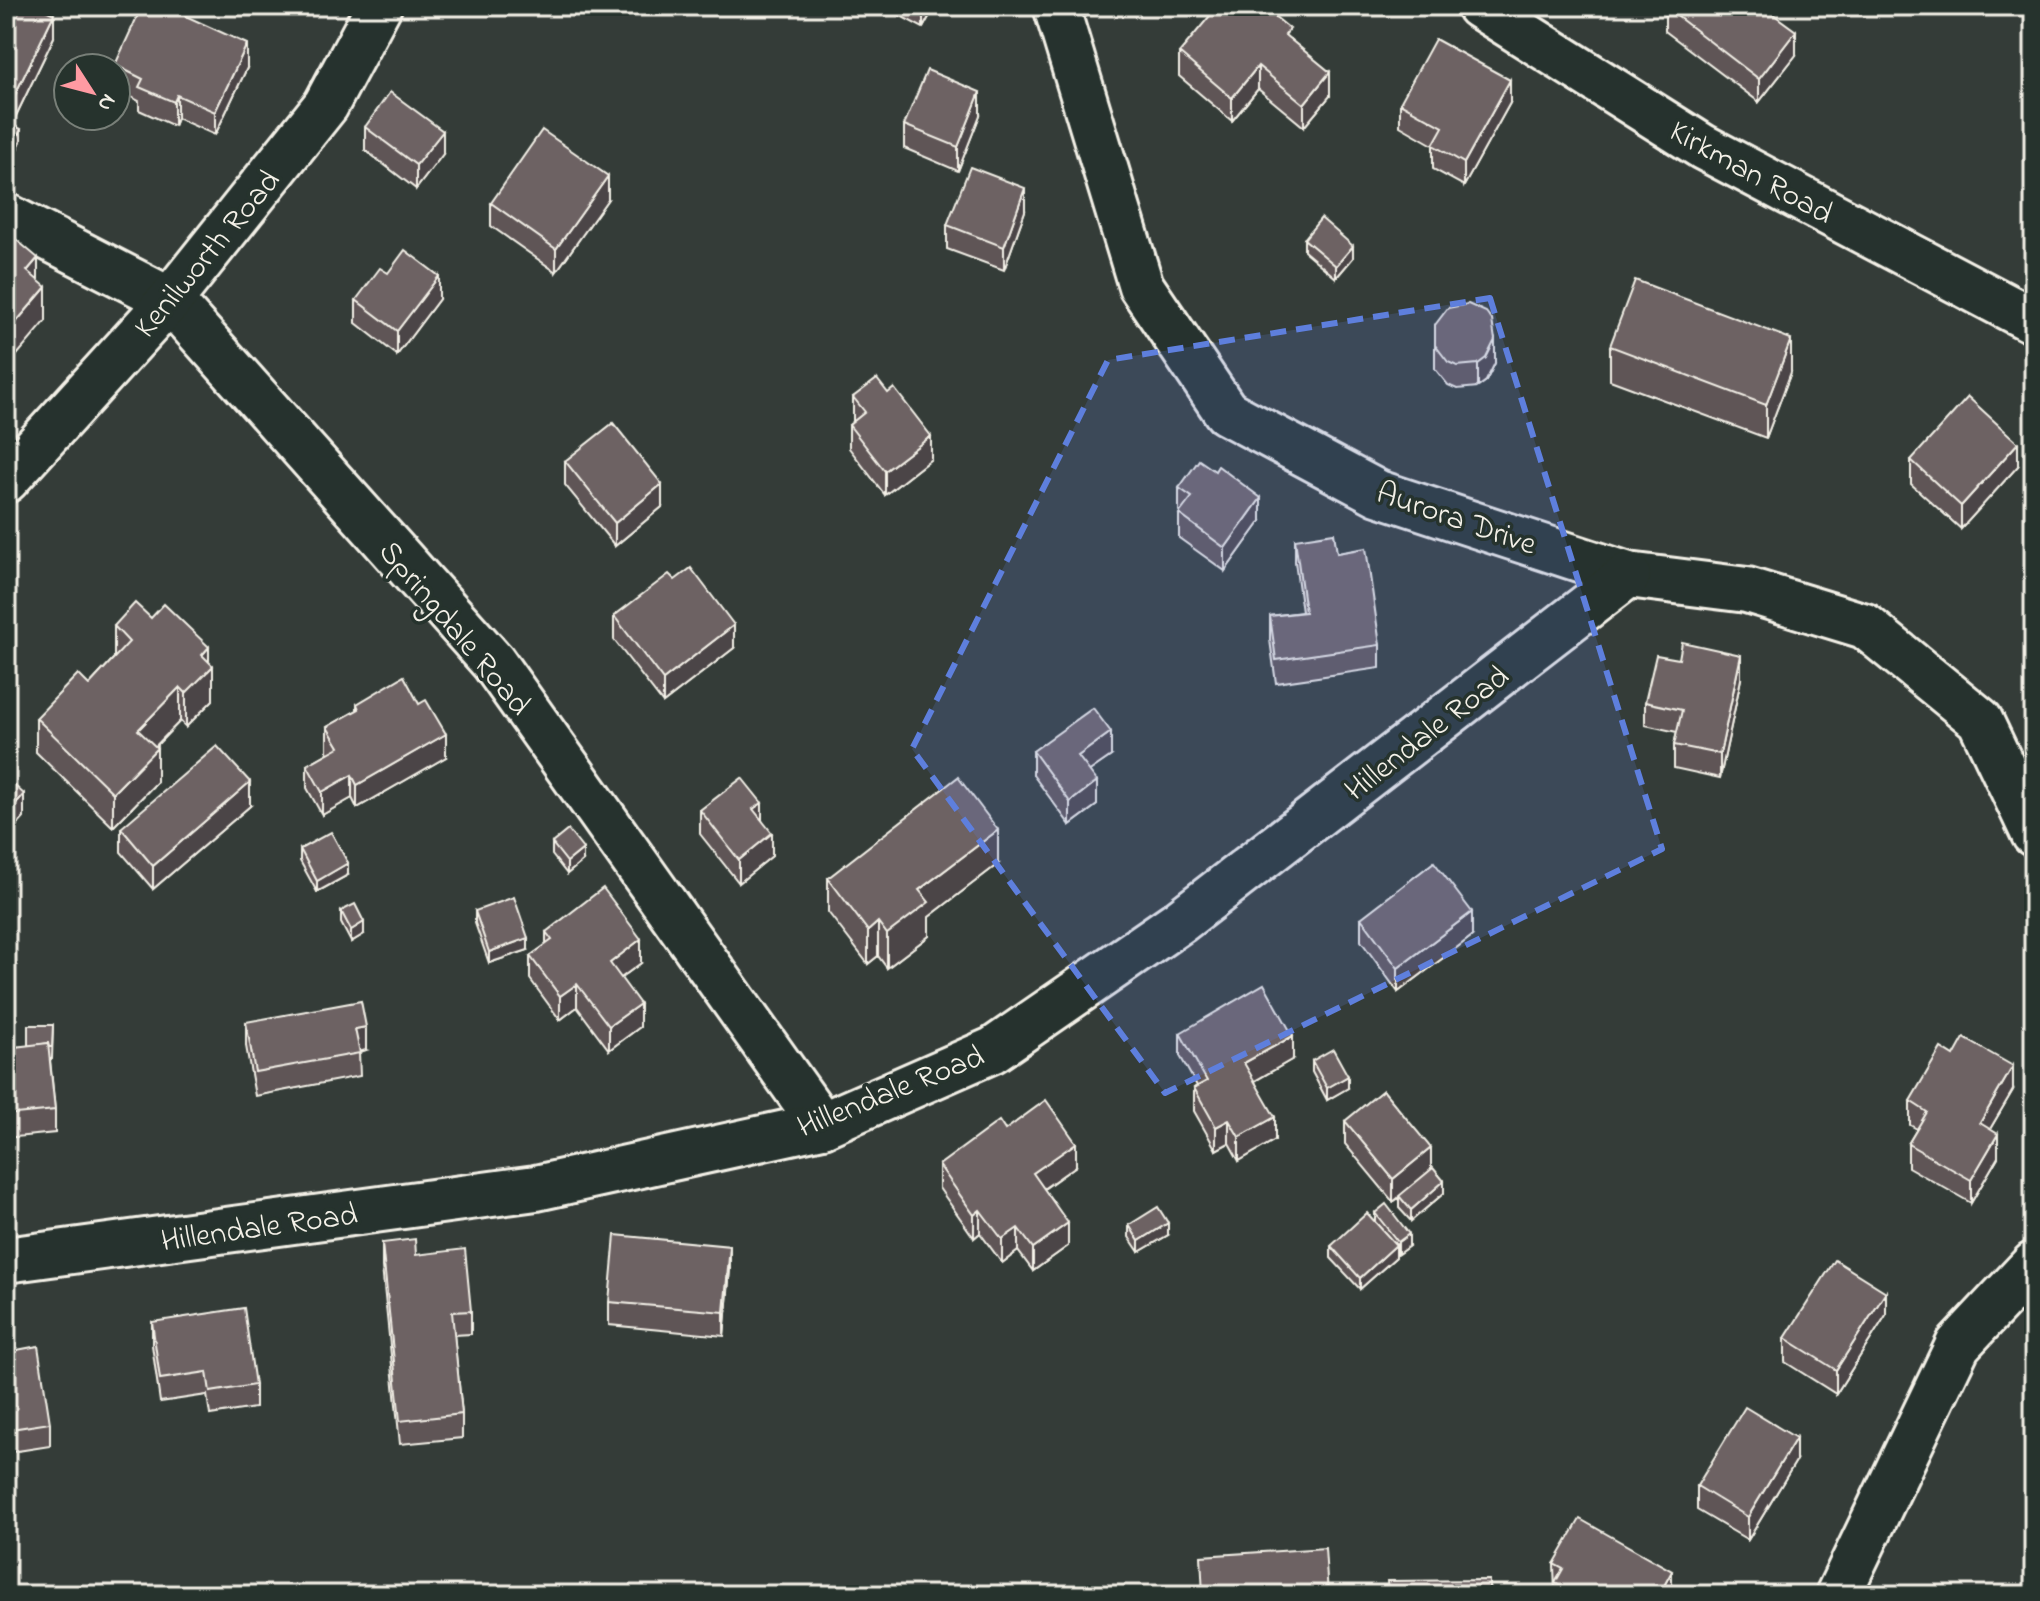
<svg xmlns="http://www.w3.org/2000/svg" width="2040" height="1601" font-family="'Indie Flower',sans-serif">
	<rect width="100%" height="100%" fill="#343c38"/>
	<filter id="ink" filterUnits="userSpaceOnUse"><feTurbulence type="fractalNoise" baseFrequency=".0125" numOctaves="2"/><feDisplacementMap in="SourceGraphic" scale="16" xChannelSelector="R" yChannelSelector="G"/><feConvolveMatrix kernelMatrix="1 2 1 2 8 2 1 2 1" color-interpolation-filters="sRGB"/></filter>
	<g filter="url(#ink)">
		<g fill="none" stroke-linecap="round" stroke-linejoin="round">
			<g stroke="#f4f1e8" stroke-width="50">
				<g id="minor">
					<polyline points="1056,6 1141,286 1226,412 1378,493 1628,575 1747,590 1865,626 1980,720 2034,834"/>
					<polyline points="1479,6 1703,147 2034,321"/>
					<polyline points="6,216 170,300 493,662 822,1125"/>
					<polyline points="6,1260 536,1188 822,1125 993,1050 1180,921 1628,575"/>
					<polyline points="1838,1595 1958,1345 2034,1264"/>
				</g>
			</g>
			<g stroke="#f4f1e8" stroke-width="50">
				<polyline id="tertiary" points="6,480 170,300 326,105 379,6"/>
			</g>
			<use href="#minor" stroke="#26332d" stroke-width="44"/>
			<use href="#tertiary" stroke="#26332d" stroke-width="44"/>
		</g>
		<g fill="#5e5456" stroke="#f4f1e8" stroke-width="2">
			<polygon points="6,6 54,37 12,124 21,141 11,162 6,159 7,125 6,124"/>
			<polygon points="542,6 590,6 590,10"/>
			<polygon points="882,6 935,6 923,28"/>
			<polygon points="1665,7 1796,55 1759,102 1665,31"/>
			<polygon points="1290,39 1330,96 1304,127 1258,89 1232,121 1179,76 1179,53"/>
			<polygon points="115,65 247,68 215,135 177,118 174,126 139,110 139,101 116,89 116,68 115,68"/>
			<polygon points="1400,103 1510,103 1464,186 1433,169 1433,145 1400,126"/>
			<polygon points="980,115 958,171 904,148 904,125"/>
			<polygon points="365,127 443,154 416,189 365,150"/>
			<polygon points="608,199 556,272 491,226 491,203"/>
			<polygon points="1025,211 1004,270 947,249 947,225"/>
			<polygon points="1304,239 1353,258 1336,278 1304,251"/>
			<polygon points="388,273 439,299 397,355 356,323 356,300"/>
			<polygon points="1435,325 1495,363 1486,381 1478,387 1457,389 1448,385 1435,369"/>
			<polygon points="1610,346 1791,372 1766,438 1610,380"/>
			<polygon points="888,393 931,459 885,495 849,448 849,425 853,422 853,397"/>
			<polygon points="1911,460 2018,466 1961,529 1911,484"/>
			<polygon points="565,461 662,507 615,546 565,485"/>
			<polygon points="1179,488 1261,521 1225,571 1179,538 1179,514 1181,512 1179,511"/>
			<polygon points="1295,539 1337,553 1380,645 1380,668 1276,683 1270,640 1270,616 1302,612 1295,562"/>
			<polygon points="614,616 734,648 663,703 614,640"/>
			<polygon points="151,618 209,662 213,700 186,727 180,721 156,746 157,782 113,827 36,752 36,718 89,685 114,658 114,626"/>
			<polygon points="1741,679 1720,778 1674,768 1674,745 1677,732 1645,725 1645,702"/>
			<polygon points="357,704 446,757 357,808 352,798 322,815 307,788 307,765 328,753 327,751 327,727 357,710"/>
			<polygon points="1033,751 1111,756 1089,771 1097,805 1070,825 1033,775"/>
			<polygon points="250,806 153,889 121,852 121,828"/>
			<polygon points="700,810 762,820 772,856 739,883 700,834"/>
			<polygon points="552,843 583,861 567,874 552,855"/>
			<polygon points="300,849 348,875 317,892 300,861"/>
			<polygon points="998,864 929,917 929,936 887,968 878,956 868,964 828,912 828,878"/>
			<polygon points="341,911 364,934 351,942 341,923"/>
			<polygon points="475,911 528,950 489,963 475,923"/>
			<polygon points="1361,918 1472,936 1398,992 1361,941"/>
			<polygon points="546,932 641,963 621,978 640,1027 609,1050 577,1007 560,1020 530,979 530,956 546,945"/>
			<polygon points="246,1022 366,1050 359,1052 360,1076 255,1096 246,1046"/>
			<polygon points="53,1025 52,1059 50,1059 55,1110 55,1133 6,1138 6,1048 28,1046"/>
			<polygon points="1180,1033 1293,1059 1255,1081 1275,1140 1239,1161 1229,1143 1216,1150 1194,1111 1194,1088 1197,1086 1180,1056"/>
			<polygon points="1312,1061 1348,1088 1327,1100 1312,1072"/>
			<polygon points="2013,1090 1990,1129 1998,1157 1971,1203 1908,1167 1908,1144 1917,1129 1910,1125 1910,1101"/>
			<polygon points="1345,1121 1431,1169 1444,1193 1411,1221 1399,1208 1399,1198 1393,1202 1345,1144"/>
			<polygon points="1005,1130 1076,1166 1044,1189 1068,1246 1033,1271 1018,1251 1002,1263 980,1233 974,1238 939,1188 939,1165"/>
			<polygon points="1375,1213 1409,1246 1398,1254 1396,1252 1396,1257 1360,1289 1331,1258 1331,1246 1375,1222"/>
			<polygon points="1129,1225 1168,1235 1139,1252 1129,1237"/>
			<polygon points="382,1243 416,1255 471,1311 471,1334 454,1335 462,1414 462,1438 400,1444 382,1267"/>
			<polygon points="730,1269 724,1336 609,1325 609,1302"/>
			<polygon points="1886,1315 1836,1394 1785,1362 1785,1338"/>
			<polygon points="152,1322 255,1385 255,1408 210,1415 207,1395 160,1402 152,1345"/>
			<polygon points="6,1352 50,1423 50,1446 11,1452 8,1436 6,1436"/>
			<polygon points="1796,1461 1748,1540 1697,1510 1697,1486"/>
			<polygon points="1554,1564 1672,1595 1555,1595"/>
		</g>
		<g fill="#4c4546" stroke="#f4f1e8" stroke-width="2">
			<polygon points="923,6 935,6 923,28"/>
			<polygon points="54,14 54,37 11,126 11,103"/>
			<polygon points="1796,31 1796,55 1759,102 1759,79"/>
			<polygon points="247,44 247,68 215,135 215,112"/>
			<polygon points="1258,66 1258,89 1232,121 1232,98"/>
			<polygon points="1330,72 1330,96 1304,127 1304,104"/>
			<polygon points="1510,80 1510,103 1464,186 1464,163"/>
			<polygon points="980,92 980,115 958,171 958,147"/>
			<polygon points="177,95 177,118 174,126 174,102"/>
			<polygon points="21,129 21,141 11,162 11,150"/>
			<polygon points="443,131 443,154 416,189 416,165"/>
			<polygon points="608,176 608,199 556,272 556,249"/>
			<polygon points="1025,188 1025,211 1004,270 1004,247"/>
			<polygon points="1353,246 1353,258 1336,278 1336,266"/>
			<polygon points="38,258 38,292 27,271"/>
			<polygon points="439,276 439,299 397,355 397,331"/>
			<polygon points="46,287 46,321 6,368 6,334"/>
			<polygon points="1791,339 1791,372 1766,438 1766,405"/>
			<polygon points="1495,340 1495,363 1486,381 1478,387 1478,364"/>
			<polygon points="931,436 931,459 885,495 885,471"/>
			<polygon points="2018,443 2018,466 1961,529 1961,506"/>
			<polygon points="662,484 662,507 615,546 615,523"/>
			<polygon points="1261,498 1261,521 1225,571 1225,548"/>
			<polygon points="734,625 734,648 663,703 663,680"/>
			<polygon points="209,647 209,670 213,666 213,700 186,727 186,693 202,655"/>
			<polygon points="1741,655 1741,679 1720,778 1720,754"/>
			<polygon points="180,687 180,721 138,764 138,730"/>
			<polygon points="1111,732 1111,756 1078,779 1078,756"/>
			<polygon points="446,734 446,757 357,808 357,785"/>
			<polygon points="157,748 157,782 113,827 113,793"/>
			<polygon points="352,775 352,798 322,815 322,792"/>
			<polygon points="1097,781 1097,805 1070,825 1070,802"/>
			<polygon points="250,782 250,806 153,889 153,866"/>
			<polygon points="24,794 24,818 6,838 6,815"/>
			<polygon points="762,803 762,826 753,809"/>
			<polygon points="998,830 998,864 929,917 929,936 887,968 887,934 919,890"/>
			<polygon points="772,833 772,856 739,883 739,860"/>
			<polygon points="583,849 583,861 567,874 567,862"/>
			<polygon points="348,863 348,875 317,892 317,881"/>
			<polygon points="1472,912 1472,936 1398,992 1398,968"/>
			<polygon points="364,922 364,934 351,942 351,930"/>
			<polygon points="878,922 878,956 868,964 868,931"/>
			<polygon points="528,938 528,950 489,963 489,952"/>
			<polygon points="641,939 641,963 610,986 610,963"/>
			<polygon points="577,984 577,1007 560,1020 560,996"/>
			<polygon points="640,1004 640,1027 609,1050 609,1026"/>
			<polygon points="366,1027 366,1050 355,1053 355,1029"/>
			<polygon points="1293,1036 1293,1059 1244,1087 1244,1063"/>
			<polygon points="2013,1066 2013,1090 1980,1146 1980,1123"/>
			<polygon points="1348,1076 1348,1088 1327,1100 1327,1088"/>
			<polygon points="1275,1117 1275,1140 1239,1161 1239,1137"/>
			<polygon points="1229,1120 1229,1143 1216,1150 1216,1127"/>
			<polygon points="1998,1134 1998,1157 1971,1203 1971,1180"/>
			<polygon points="1076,1143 1076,1166 1033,1196 1033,1173"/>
			<polygon points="1431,1148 1431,1171 1393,1202 1393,1179"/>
			<polygon points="1444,1181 1444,1193 1411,1221 1411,1210"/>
			<polygon points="980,1210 980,1233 974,1238 974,1215"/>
			<polygon points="1068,1223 1068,1246 1033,1271 1033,1248"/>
			<polygon points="1168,1223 1168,1235 1139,1252 1139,1241"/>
			<polygon points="1018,1228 1018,1251 1002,1263 1002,1239"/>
			<polygon points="1409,1234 1409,1246 1398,1254 1398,1242"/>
			<polygon points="1396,1245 1396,1257 1360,1289 1360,1278"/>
			<polygon points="730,1246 730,1269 724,1336 724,1312"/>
			<polygon points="1886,1292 1886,1315 1836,1394 1836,1370"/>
			<polygon points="1796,1438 1796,1461 1748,1540 1748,1517"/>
			<polygon points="1672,1571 1672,1595 1659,1595"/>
		</g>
		<g fill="#6d6264" stroke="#f4f1e8" stroke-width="2">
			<polygon points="6,6 37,6 54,14 11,103 6,101"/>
			<polygon points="142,6 164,6 247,44 215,112 177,95 174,102 139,87 143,79 115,65"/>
			<polygon points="1218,6 1262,6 1290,29 1285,35 1330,72 1304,104 1258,66 1232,98 1179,53"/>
			<polygon points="1666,6 1762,6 1796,31 1759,79 1665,7"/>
			<polygon points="1435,39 1510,80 1464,163 1433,145 1443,127 1400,103"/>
			<polygon points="927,70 980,92 958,147 904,125"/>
			<polygon points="390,92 443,131 416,165 365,127"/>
			<polygon points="8,123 21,129 11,150 6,147 6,127"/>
			<polygon points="542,130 608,176 556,249 491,203"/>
			<polygon points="970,167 1025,188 1004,247 947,225"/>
			<polygon points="1321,218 1353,246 1336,266 1304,239"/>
			<polygon points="6,231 38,258 27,271 46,287 6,334"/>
			<polygon points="405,250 439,276 397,331 356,300 380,268 388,273"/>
			<polygon points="1635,280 1791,339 1766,405 1610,346"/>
			<polygon points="1468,304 1486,312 1492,320 1495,340 1486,358 1478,364 1457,366 1448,362 1435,345 1435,325 1448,308"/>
			<polygon points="877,379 888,393 894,388 931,436 885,471 849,425 865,412 853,397"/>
			<polygon points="1968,397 2018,443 1961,506 1911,460"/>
			<polygon points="613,423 662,484 615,523 565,461"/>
			<polygon points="1199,460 1215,471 1218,466 1261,498 1225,548 1179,514 1192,497 1179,488"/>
			<polygon points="1334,533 1337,553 1366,548 1380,645 1276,660 1270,616 1305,612 1295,539"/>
			<polygon points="691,568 734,625 663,680 614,616 669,574 675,580"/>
			<polygon points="135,603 151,618 164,604 209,647 202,655 213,666 186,693 180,687 138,730 157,748 113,793 36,718 78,674 89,685 129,642 114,626"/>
			<polygon points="1682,642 1741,655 1720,754 1674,745 1682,710 1645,702 1656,655 1679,659"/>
			<polygon points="404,676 419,704 426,700 446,734 357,785 352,775 322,792 307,765 339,747 327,727 359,709 357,704"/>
			<polygon points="1093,708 1111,732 1078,756 1097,781 1070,802 1033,751"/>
			<polygon points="217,746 250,782 153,866 121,828"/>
			<polygon points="958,777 998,830 919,890 929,902 887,934 878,922 868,931 828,878"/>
			<polygon points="6,778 24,794 6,815"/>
			<polygon points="742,778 762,803 753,809 772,833 739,860 700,810"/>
			<polygon points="568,830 583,849 567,862 552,843"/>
			<polygon points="331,832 348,863 317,881 300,849"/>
			<polygon points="1434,862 1472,912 1398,968 1361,918"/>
			<polygon points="603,888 641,939 610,963 640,1004 609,1026 577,984 560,996 530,956 552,940 546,932"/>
			<polygon points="514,897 528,938 489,952 475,911"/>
			<polygon points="355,904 364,922 351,930 341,911"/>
			<polygon points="1264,984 1293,1036 1244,1063 1275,1117 1239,1137 1229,1120 1216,1127 1194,1088 1207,1081 1180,1033"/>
			<polygon points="361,1001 366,1027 355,1029 360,1053 255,1072 246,1022"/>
			<polygon points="28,1025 53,1025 52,1047 49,1047 48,1043 28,1046"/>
			<polygon points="1964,1038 2013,1066 1980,1123 1998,1134 1971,1180 1908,1144 1927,1112 1910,1101 1941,1048 1954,1056"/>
			<polygon points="48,1043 55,1110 6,1115 6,1048"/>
			<polygon points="1333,1049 1348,1076 1327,1088 1312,1061"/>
			<polygon points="1383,1090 1431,1148 1393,1179 1345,1121"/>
			<polygon points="1046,1100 1076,1143 1033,1173 1068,1223 1033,1248 1018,1228 1002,1239 980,1210 974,1215 939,1165 999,1121 1005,1130"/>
			<polygon points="1433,1168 1444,1181 1411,1210 1399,1196"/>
			<polygon points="1386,1204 1409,1234 1398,1242 1375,1213"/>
			<polygon points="1158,1207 1168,1223 1139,1241 1129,1225"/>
			<polygon points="1367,1213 1396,1245 1360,1278 1331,1246"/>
			<polygon points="615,1235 730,1246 724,1312 609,1302"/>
			<polygon points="415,1239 416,1255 465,1249 471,1311 452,1312 462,1414 400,1421 382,1243"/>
			<polygon points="1835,1260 1886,1292 1836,1370 1785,1338"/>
			<polygon points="244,1308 255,1385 210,1392 207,1372 160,1379 152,1322"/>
			<polygon points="38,1346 50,1423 11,1429 8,1413 6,1413 6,1352"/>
			<polygon points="1745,1407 1796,1438 1748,1517 1697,1486"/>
			<polygon points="1580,1519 1672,1571 1659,1595 1576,1595 1555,1583 1563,1569 1554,1564"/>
			<polygon points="1325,1548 1328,1595 1203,1595 1201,1556"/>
			<polygon points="1489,1580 1489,1595 1388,1595 1387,1581"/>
		</g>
	</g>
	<path fill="#5e7fdd" fill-opacity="0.2" stroke="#5e7fdd" stroke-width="6" stroke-dasharray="16 10" stroke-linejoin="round" d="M1490,298l172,551 -497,244 -253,-344 196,-389z"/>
	<g text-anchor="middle" stroke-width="7" stroke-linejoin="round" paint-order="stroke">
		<g font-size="32" fill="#f4f1e8" stroke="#26332d">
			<text transform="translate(1752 171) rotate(29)" y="11">Kirkman Road</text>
			<text transform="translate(206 253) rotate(-50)" y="11">Kenilworth Road</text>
			<text transform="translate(1457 517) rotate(19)" y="11">Aurora Drive</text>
			<text transform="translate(456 627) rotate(50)" y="11">Springdale Road</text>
			<text transform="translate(1426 732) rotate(-38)" y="11">Hillendale Road</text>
			<text transform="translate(890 1090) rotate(-22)" y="11">Hillendale Road</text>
			<text transform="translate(259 1226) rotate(-8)" y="11">Hillendale Road</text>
		</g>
	</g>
	<rect width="2040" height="1601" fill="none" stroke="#26332d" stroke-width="32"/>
	<rect x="16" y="16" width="2008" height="1569" fill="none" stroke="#f4f1e8" stroke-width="3" filter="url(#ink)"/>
	<g transform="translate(92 92) rotate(126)"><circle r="38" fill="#26332d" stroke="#787f78" stroke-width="2"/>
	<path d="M0-6L14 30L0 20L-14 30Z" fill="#ff9aa2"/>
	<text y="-12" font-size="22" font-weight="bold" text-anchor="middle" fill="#f4f1e8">N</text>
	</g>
</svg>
